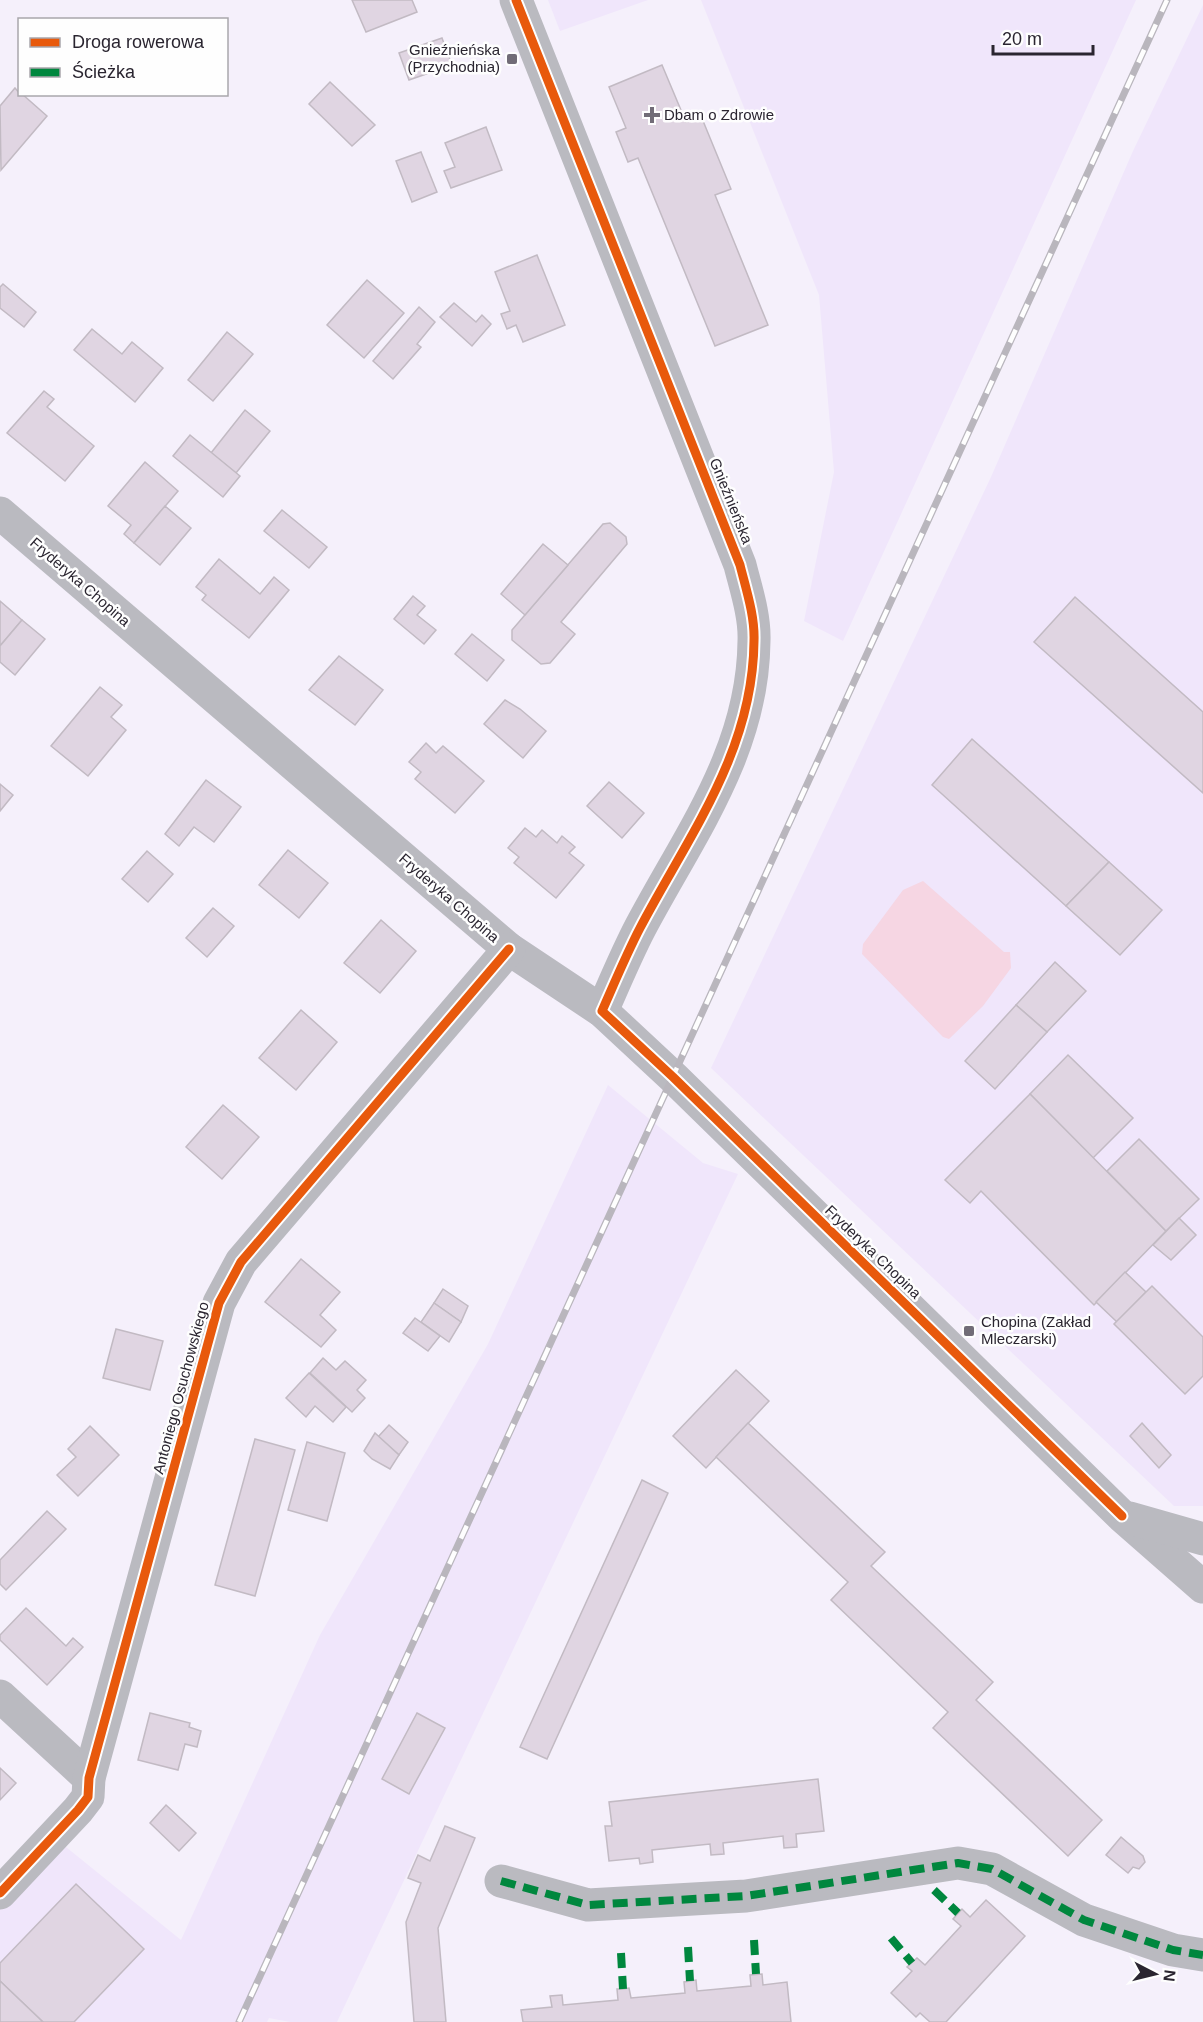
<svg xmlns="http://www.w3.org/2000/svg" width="1203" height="2022" font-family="Helvetica,sans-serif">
	<rect width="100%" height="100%" fill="#f5f0fb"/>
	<g fill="#f0e6fb">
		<polygon points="548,0 648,0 560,31"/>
		<polygon points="701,0 1136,0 843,641 804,621 834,472 819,295"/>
		<polygon points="1203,5 1203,1506 1174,1506 711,1068 991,477 1133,151"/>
		<polygon points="608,1085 703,1163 738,1174 337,2022 290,2022 269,2018 267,2022 0,2022 0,1908 61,1843 181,1940 320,1635 488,1344"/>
	</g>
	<polygon fill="#f6d6e3" points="923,881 1004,952 1010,952 1011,968 983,1006 949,1039 943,1037 862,954 863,944 903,890"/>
	<g fill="#e0d5e2" stroke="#c2bac3" stroke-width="1.5">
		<polygon points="352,0 412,0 417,12 366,32"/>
		<polygon points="442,38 452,65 409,80 399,53"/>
		<polygon points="662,65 686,122 701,116 731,189 715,195 768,325 715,346 638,158 628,162 616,132 626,128 609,87"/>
		<polygon points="330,82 375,125 352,146 309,104"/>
		<polygon points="15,88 20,94 22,94 47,116 1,170 0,106"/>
		<polygon points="486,127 502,170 451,188 444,171 455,167 445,143"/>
		<polygon points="421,152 437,192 412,202 396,161"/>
		<polygon points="537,255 565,325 523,342 516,325 507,329 501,314 510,311 495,272"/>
		<polygon points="367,280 404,313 364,358 327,325"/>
		<polygon points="3,284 36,312 24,327 0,308 0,287"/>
		<polygon points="454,303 476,322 482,315 491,324 472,346 440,317"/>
		<polygon points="419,307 435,322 417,344 421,347 393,379 373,361"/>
		<polygon points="92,329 122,354 132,342 163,368 135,402 74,350"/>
		<polygon points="227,332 253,354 213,401 188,380"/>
		<polygon points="44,391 54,399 47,407 94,446 65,481 7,433"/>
		<polygon points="245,410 270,431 236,473 211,453"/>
		<polygon points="190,435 240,476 223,497 173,456"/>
		<polygon points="145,462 178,491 134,543 124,534 131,525 108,506"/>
		<polygon points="165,506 191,528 160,565 134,543"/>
		<polygon points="282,510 327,547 309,568 264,531"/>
		<polygon points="610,523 626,537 627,544 561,622 575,634 550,663 541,664 512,640 512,630 603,524"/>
		<polygon points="543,544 568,565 525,615 501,594"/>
		<polygon points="219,559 260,594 274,577 289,590 249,638 202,600 206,595 196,587"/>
		<polygon points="413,596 425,606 417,615 436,630 424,644 394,619"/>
		<polygon points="1075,597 1203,712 1203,793 1034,642"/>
		<polygon points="0,601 22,620 0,646"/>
		<polygon points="22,620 45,639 15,675 0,662 0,646"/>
		<polygon points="472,634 504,660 487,681 455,654"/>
		<polygon points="339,656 383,690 355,725 309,690"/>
		<polygon points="100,687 122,705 111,717 126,730 88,776 51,746"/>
		<polygon points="505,700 520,709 546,731 523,758 484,724"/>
		<polygon points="972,739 1109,862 1066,906 932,785"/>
		<polygon points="426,743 436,753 443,746 484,781 455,813 415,779 421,772 409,762"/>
		<polygon points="206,780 241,807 214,842 194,827 179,846 165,834"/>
		<polygon points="609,782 644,813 622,838 587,806"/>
		<polygon points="0,784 13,795 0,811"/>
		<polygon points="525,828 536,837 542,830 557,843 562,836 575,847 569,853 584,865 556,898 514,863 519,857 508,848"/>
		<polygon points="288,850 328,883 299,918 259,885"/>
		<polygon points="147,851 173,874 148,902 122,879"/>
		<polygon points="1109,862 1162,910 1120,955 1066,906"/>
		<polygon points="213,908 234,926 207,957 186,938"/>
		<polygon points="381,920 416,951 380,993 344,963"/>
		<polygon points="1055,962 1086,991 1047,1032 1016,1005"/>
		<polygon points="1016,1005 1047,1032 995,1089 965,1061"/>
		<polygon points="301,1010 337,1042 296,1090 259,1058"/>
		<polygon points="1068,1055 1133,1118 1093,1158 1030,1094"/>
		<polygon points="1030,1094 1166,1231 1094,1305 981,1191 970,1203 945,1180"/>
		<polygon points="223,1105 259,1137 222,1179 186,1147"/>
		<polygon points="1139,1139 1199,1199 1166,1231 1107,1171"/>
		<polygon points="1179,1218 1196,1235 1171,1260 1153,1245"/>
		<polygon points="301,1259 340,1292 320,1315 336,1330 321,1347 265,1302"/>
		<polygon points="1125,1272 1146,1292 1117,1322 1096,1302"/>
		<polygon points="1152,1286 1203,1337 1203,1376 1185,1394 1114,1324"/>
		<polygon points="443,1289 468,1306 461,1322 434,1303"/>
		<polygon points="434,1303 461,1322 449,1342 421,1322"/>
		<polygon points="415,1318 440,1336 428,1351 403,1333"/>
		<polygon points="116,1329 163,1341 150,1390 103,1378"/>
		<polygon points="323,1358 336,1370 345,1361 366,1380 357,1390 365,1398 352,1412 310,1373"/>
		<polygon points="736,1370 769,1401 706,1468 673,1436"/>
		<polygon points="309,1373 346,1407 333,1422 315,1406 306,1417 286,1398"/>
		<polygon points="748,1423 885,1552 871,1566 993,1682 976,1700 1102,1820 1068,1856 933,1728 948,1712 831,1600 848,1582 716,1457"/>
		<polygon points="1142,1423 1171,1455 1159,1468 1130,1436"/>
		<polygon points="389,1425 408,1442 399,1455 378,1437"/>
		<polygon points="90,1426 119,1455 78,1496 57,1475 76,1457 68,1449"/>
		<polygon points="375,1433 399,1455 390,1469 372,1459 364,1451"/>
		<polygon points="255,1439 295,1450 255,1596 215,1585"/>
		<polygon points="307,1442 345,1453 327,1521 288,1510"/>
		<polygon points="642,1480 668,1493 547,1759 520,1747"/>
		<polygon points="47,1511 66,1529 6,1590 0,1584 0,1560"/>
		<polygon points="26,1608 66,1646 73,1638 83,1647 47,1685 0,1640 0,1635"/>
		<polygon points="150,1713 190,1723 189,1727 201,1731 197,1747 185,1744 178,1770 138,1760"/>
		<polygon points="417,1713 445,1728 409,1794 382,1779"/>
		<polygon points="0,1768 16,1783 0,1800"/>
		<polygon points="818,1779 824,1831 796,1834 797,1847 784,1848 783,1836 723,1843 724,1854 711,1855 710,1844 652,1850 653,1862 640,1864 639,1858 609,1861 605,1826 612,1826 609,1802"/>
		<polygon points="166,1805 196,1833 179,1851 150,1823"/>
		<polygon points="445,1826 475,1838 438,1928 446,2022 414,2022 406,1922 421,1883 408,1878 418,1855 430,1861"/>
		<polygon points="1121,1837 1143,1856 1145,1862 1139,1869 1133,1867 1128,1873 1106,1855"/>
		<polygon points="76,1884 144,1949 74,2022 43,2022 0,1981 0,1963"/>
		<polygon points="986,1900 1025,1936 946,2022 930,2022 920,2013 916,2017 891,1993 912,1971 907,1967 917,1958 925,1965 961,1926 953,1919 962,1909 970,1917"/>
		<polygon points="762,1974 763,1985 787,1982 791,2022 523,2022 521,2010 552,2007 550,1996 562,1995 563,2005 618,2000 617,1989 623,1989 629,1988 631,1998 685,1993 684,1982 696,1980 697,1991 751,1986 750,1975"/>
		<polygon points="0,1981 43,2022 0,2022"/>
	</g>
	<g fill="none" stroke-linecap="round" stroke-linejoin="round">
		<g stroke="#babac0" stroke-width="33">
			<path d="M516,0l224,565c6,24 15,51 14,76 -1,111 -65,194 -114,287 -14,27 -26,56 -38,83"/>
			<polyline points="0,513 509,949 602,1011 673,1077 1122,1516 1203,1587"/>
			<polyline points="1130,1518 1203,1539"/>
			<polyline points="0,1696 89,1778"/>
			<polyline points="501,1881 588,1905 746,1896 958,1863 992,1869 1084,1920 1173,1950 1203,1955"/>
			<polyline points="0,1893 78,1810 88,1797 89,1778 219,1303 241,1262 509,949"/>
		</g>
		<g stroke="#b9b6bd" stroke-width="7">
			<polyline id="rail" points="239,2022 1167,0"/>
		</g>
		<use href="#rail" stroke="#fefefe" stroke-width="4.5" stroke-dasharray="14" stroke-linecap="butt"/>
		<g stroke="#00873e" stroke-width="8" stroke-dasharray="15 8" stroke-linecap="butt">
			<polyline points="501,1881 588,1905 746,1896 958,1863 992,1869 1084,1920 1173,1950 1203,1955"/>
			<polyline points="934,1890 958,1913"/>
			<polyline points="891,1938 912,1963"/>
			<polyline points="754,1940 756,1974"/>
			<polyline points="688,1947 690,1981"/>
			<polyline points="621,1953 623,1989"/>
		</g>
		<g stroke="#fefefe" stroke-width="13">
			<g id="cycleway">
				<path d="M516,0l224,565c6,24 15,51 14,76 -1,111 -65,194 -114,287 -14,27 -26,56 -38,83l71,66 449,439"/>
				<polyline points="0,1893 78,1810 88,1797 89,1778 219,1303 241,1262 509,949"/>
			</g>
		</g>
		<use href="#cycleway" stroke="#e8590c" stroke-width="9"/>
	</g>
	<g fill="#716c77" stroke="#fefefe" stroke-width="2">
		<rect x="506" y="53" width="12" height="12" rx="3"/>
		<path d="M649 106h6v6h6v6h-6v6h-6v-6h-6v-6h6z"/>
		<rect x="963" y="1325" width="12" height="12" rx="3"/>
	</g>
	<g text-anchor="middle" stroke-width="5" stroke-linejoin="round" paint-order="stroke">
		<g font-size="15" fill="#2a2530" stroke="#fefefe" text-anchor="start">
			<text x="500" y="55" text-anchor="end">Gnieźnieńska<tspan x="500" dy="17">(Przychodnia)</tspan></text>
			<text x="664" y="120">Dbam o Zdrowie</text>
			<text x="981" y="1327">Chopina (Zakład<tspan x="981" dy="17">Mleczarski)</tspan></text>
		</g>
		<g font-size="15" fill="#2a2530" stroke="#fefefe">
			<text transform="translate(731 501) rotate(68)" y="5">Gnieźnieńska</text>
			<text transform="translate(80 582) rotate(41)" y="5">Fryderyka Chopina</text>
			<text transform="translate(449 898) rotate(41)" y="5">Fryderyka Chopina</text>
			<text transform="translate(873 1252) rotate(44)" y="5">Fryderyka Chopina</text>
			<text transform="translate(181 1388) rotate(-75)" y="5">Antoniego Osuchowskiego</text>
		</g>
	</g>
	<rect x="18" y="18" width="210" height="78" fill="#fefefe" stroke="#a9a7ac" stroke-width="1.5"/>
	<rect x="30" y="38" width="30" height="9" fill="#e8590c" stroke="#a9a7ac" stroke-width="1.5"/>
	<text x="72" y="48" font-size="18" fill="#2a2530">Droga rowerowa</text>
	<rect x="30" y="68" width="30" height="9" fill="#00873e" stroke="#a9a7ac" stroke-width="1.5"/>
	<text x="72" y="78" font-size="18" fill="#2a2530">Ścieżka</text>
	<g transform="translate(1155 1974) rotate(97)" stroke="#fefefe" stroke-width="4.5" paint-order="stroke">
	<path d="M0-4.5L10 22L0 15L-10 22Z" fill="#2a2530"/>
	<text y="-9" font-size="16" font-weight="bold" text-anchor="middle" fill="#2a2530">N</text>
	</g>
	<path d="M993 45v9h100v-9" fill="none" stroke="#2a2530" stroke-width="3"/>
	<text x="1002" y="45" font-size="18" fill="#2a2530" stroke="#fefefe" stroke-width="4.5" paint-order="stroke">20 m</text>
</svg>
